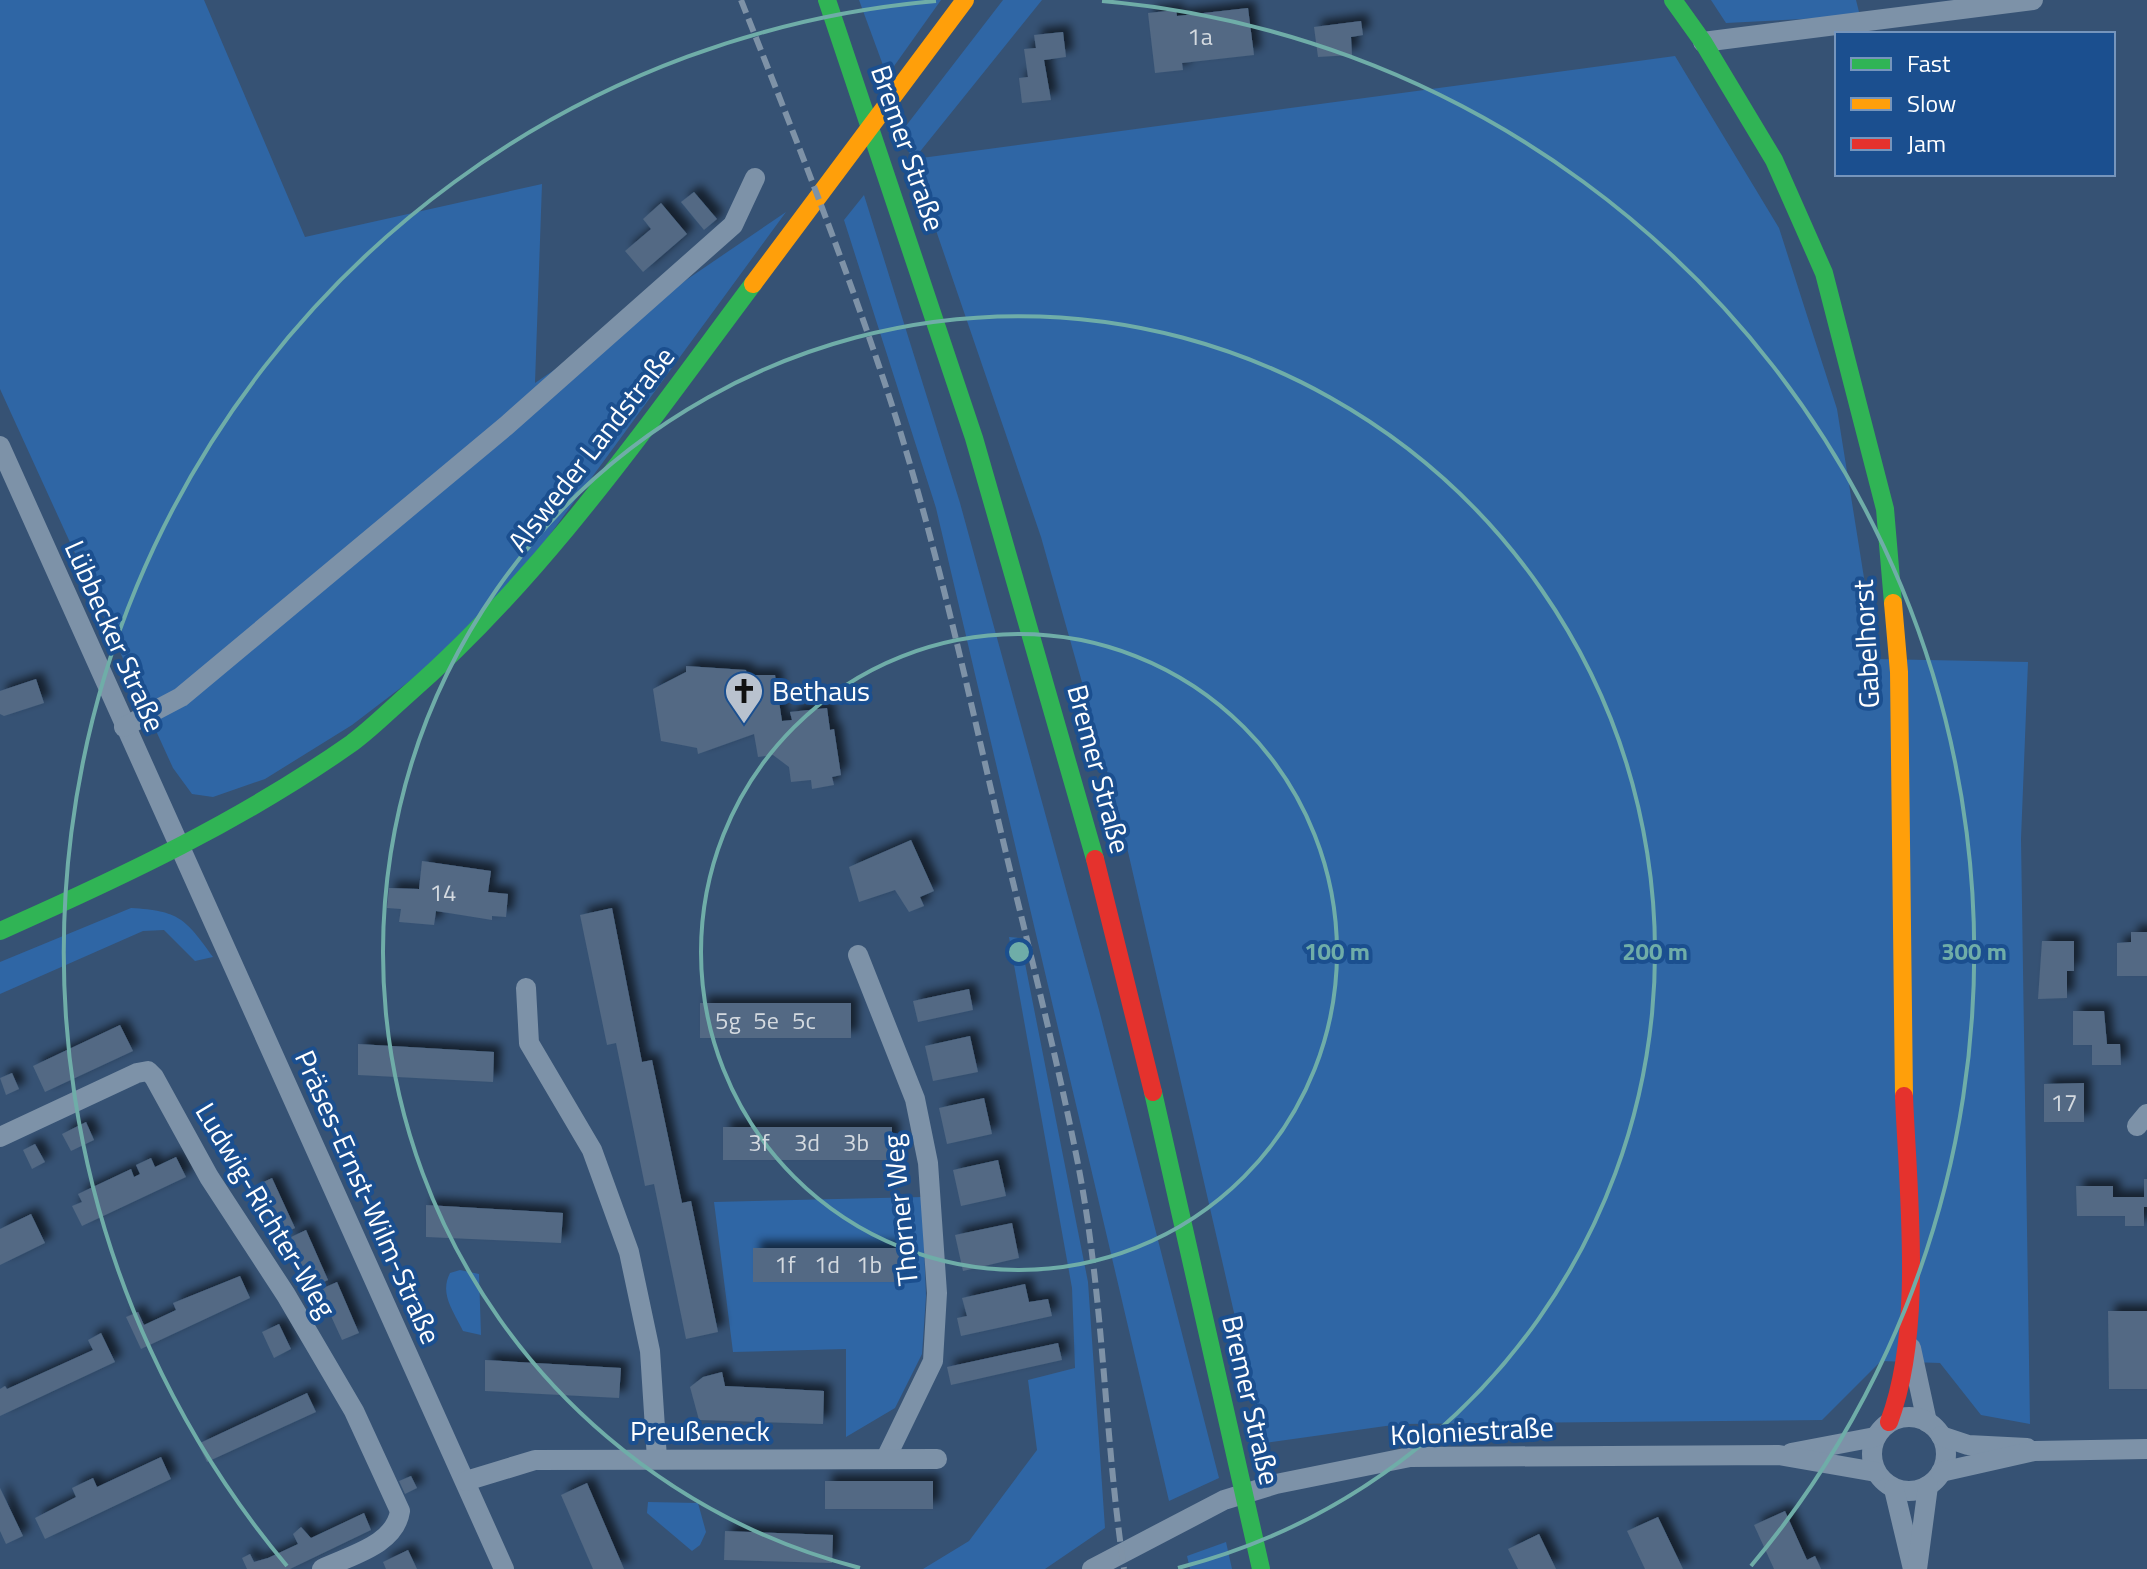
<svg xmlns="http://www.w3.org/2000/svg" width="2147" height="1569" font-family="'Titillium Web',sans-serif">
	<defs>
		<filter id="shadow"><feDropShadow dx="7" dy="-7" stdDeviation="4" flood-color="#0009"/></filter>
	</defs>
	<rect width="100%" height="100%" fill="#365274"/>
	<g fill="#2f66a5">
		<polygon points="0,0 204,0 305,237 542,184 535,383 786,212 527,566 449,651 352,725 265,779 213,797 192,794 173,768 0,389"/>
		<polygon points="859,0 941,0 887,76"/>
		<polygon points="1003,0 1042,0 914,159 1675,56 1779,228 1837,409 1877,659 2028,662 2021,839 2030,1424 1981,1415 1940,1363 1881,1361 1822,1420 1400,1424 1264,1443 1120,817 1041,537 902,131"/>
		<polygon points="1711,0 1856,0 1860,16 1726,23"/>
		<polygon points="864,195 960,503 1099,1010 1219,1478 1169,1501 936,508 844,220"/>
		<path d="M131,908c48,3 54,10 82,49l-18,4 -31,-31 -21,1 -143,63v-32z"/>
		<polygon points="1009,937 1020,938 1088,1282 1105,1528 1045,1569 923,1569 969,1541 1037,1450 1028,1380 1075,1368 1072,1288"/>
		<polygon points="922,1197 926,1296 922,1354 895,1408 846,1437 846,1349 733,1352 714,1202"/>
		<path d="M460,1270l19,4 2,61 -18,-4c-9,-19 -24,-37 -13,-58z"/>
		<polygon points="648,1502 698,1503 706,1532 700,1545 692,1551 647,1513"/>
		<polygon points="1226,1542 1232,1569 1190,1569 1187,1556"/>
	</g>
	<g fill="#526984" filter="url(#shadow)">
		<polygon points="1248,8 1254,55 1182,63 1183,70 1155,73 1148,13 1176,10 1177,16"/>
		<polygon points="1361,21 1363,35 1351,37 1352,55 1318,57 1314,27"/>
		<polygon points="1063,32 1066,57 1044,60 1051,100 1022,103 1019,78 1028,77 1024,49 1036,48 1034,35"/>
		<polygon points="694,192 717,219 704,230 681,202"/>
		<polygon points="661,203 687,234 643,272 625,251 651,229 643,219"/>
		<polygon points="686,666 746,670 747,675 775,675 782,721 792,720 790,712 827,708 830,730 834,729 841,775 832,777 834,785 812,789 811,780 791,782 789,767 773,755 758,757 754,734 698,754 697,748 661,741 653,689 686,672"/>
		<polygon points="36,679 44,703 4,716 0,714 0,691"/>
		<polygon points="911,840 934,891 920,897 924,906 909,912 895,890 859,902 849,867"/>
		<polygon points="422,861 491,871 488,892 508,894 506,917 492,916 492,920 436,911 434,925 399,922 401,909 387,908 389,888 419,889"/>
		<polygon points="612,908 642,1062 652,1060 682,1203 691,1201 718,1332 686,1339 654,1184 645,1186 616,1043 607,1045 580,915"/>
		<polygon points="2131,932 2147,932 2147,976 2117,976 2117,943 2131,942"/>
		<polygon points="2042,941 2074,941 2074,971 2067,971 2067,998 2038,999"/>
		<polygon points="969,989 973,1010 918,1022 913,1001"/>
		<rect x="700" y="1003" width="151" height="35"/>
		<polygon points="2073,1011 2104,1011 2107,1044 2120,1044 2121,1065 2092,1065 2092,1045 2073,1045"/>
		<polygon points="120,1025 133,1051 45,1092 33,1066"/>
		<polygon points="970,1036 978,1072 933,1081 925,1046"/>
		<polygon points="358,1044 494,1052 493,1082 358,1075"/>
		<polygon points="12,1073 19,1089 6,1095 0,1078"/>
		<polygon points="2084,1083 2084,1122 2044,1122 2044,1084"/>
		<polygon points="984,1098 992,1134 947,1144 939,1108"/>
		<polygon points="86,1122 94,1140 71,1151 62,1134"/>
		<rect x="723" y="1127" width="169" height="33"/>
		<polygon points="35,1144 45,1162 32,1169 23,1150"/>
		<polygon points="176,1157 186,1177 82,1226 72,1206 82,1202 78,1194 131,1169 134,1177 140,1174 136,1165 151,1158 155,1167"/>
		<polygon points="998,1160 1006,1196 961,1206 953,1170"/>
		<polygon points="272,1178 295,1228 278,1236 255,1186"/>
		<polygon points="2144,1179 2147,1179 2147,1207 2144,1207 2144,1226 2125,1226 2125,1216 2077,1216 2076,1186 2113,1186 2113,1197 2144,1197"/>
		<polygon points="426,1205 563,1213 561,1243 426,1237"/>
		<polygon points="31,1214 45,1243 0,1265 0,1229"/>
		<polygon points="1012,1223 1019,1258 963,1271 955,1235"/>
		<polygon points="306,1230 328,1280 312,1287 289,1238"/>
		<rect x="753" y="1248" width="148" height="34"/>
		<polygon points="240,1276 250,1298 141,1349 126,1317 138,1312 144,1325 176,1310 173,1303"/>
		<polygon points="337,1282 359,1333 342,1340 319,1290"/>
		<polygon points="1025,1284 1029,1302 1048,1299 1052,1316 961,1336 957,1318 967,1316 962,1298"/>
		<polygon points="2108,1311 2147,1311 2147,1389 2109,1389"/>
		<polygon points="279,1324 291,1349 274,1358 262,1332"/>
		<polygon points="101,1333 115,1362 0,1416 0,1389 5,1386 7,1389 93,1350 88,1340"/>
		<polygon points="1058,1343 1062,1360 951,1385 947,1367"/>
		<polygon points="485,1360 621,1368 619,1398 485,1391"/>
		<polygon points="722,1372 725,1386 824,1391 823,1424 699,1420 690,1387 703,1377"/>
		<polygon points="307,1393 316,1412 207,1462 198,1444"/>
		<polygon points="161,1457 171,1479 45,1539 35,1518 76,1497 72,1488 93,1478 97,1487"/>
		<polygon points="411,1476 417,1488 405,1494 399,1481"/>
		<rect x="825" y="1481" width="108" height="28"/>
		<polygon points="587,1483 624,1569 593,1569 561,1495"/>
		<polygon points="0,1488 23,1536 6,1544 0,1531"/>
		<polygon points="1785,1511 1807,1560 1815,1556 1821,1569 1774,1569 1754,1525"/>
		<polygon points="364,1513 371,1530 290,1569 247,1569 242,1558 250,1554 254,1562 268,1558 298,1544 293,1534 301,1527 311,1538"/>
		<polygon points="1658,1517 1683,1569 1645,1569 1627,1531"/>
		<polygon points="725,1531 833,1535 832,1563 724,1560"/>
		<polygon points="1539,1534 1556,1569 1518,1569 1508,1549"/>
		<polygon points="408,1550 417,1569 386,1569 383,1562"/>
	</g>
	<g fill="none" stroke-linecap="round" stroke-linejoin="round">
		<g stroke="#7d92a8" stroke-width="20">
			<polyline points="1703,42 2033,0"/>
			<polyline points="0,446 504,1569"/>
			<polyline points="124,727 181,697 506,426 733,225 755,178"/>
			<polyline points="858,955 915,1099 928,1163 937,1293 933,1361 886,1458"/>
			<polyline points="526,988 529,1043 592,1150 629,1252 650,1351 657,1459"/>
			<polyline points="2137,1126 2147,1114"/>
			<path d="M0,1137l137,-64 11,-2 6,6 55,100 77,118 68,116 46,100c-5,34 -49,44 -78,58"/>
			<polyline points="1911,1348 1927,1422"/>
			<circle cx="1909" cy="1454" r="37"/>
			<polyline points="1941,1436 1968,1445 2027,1448"/>
			<polyline points="1791,1453 1875,1437"/>
			<polyline points="1941,1472 2034,1451 2147,1449"/>
			<polyline points="466,1481 535,1460 937,1459"/>
			<polyline points="1894,1489 1913,1569"/>
			<polyline points="1092,1569 1224,1500 1276,1484 1410,1457 1779,1455 1876,1472"/>
			<polyline points="1917,1569 1928,1486"/>
		</g>
		<g stroke="#30b455" stroke-width="18">
			<polyline points="827,0 974,438 1095,859"/>
			<polyline points="1673,0 1703,42 1774,160 1824,273 1885,509 1893,603"/>
			<path d="M0,931c124,-55 241,-110 352,-188 19,-14 37,-32 55,-48 135,-117 239,-268 346,-411"/>
			<polyline points="1153,1092 1261,1569"/>
		</g>
		<g stroke="#ff9f0a" stroke-width="18">
			<polyline points="753,284 965,0"/>
			<polyline points="1893,603 1899,672 1904,1096"/>
		</g>
		<g stroke="#e5322d" stroke-width="18">
			<polyline points="1095,859 1153,1092"/>
			<path d="M1889,1422c35,-93 19,-227 15,-326"/>
		</g>
		<path stroke="#7e92a7" stroke-width="6" stroke-dasharray="14 6" stroke-linecap="butt" d="M741,0c48,121 96,242 138,366 50,146 83,299 118,449 27,116 58,232 81,349 26,134 26,270 46,405"/>
	</g>
	<g fill="none" stroke="#6fada8" stroke-width="4">
		<circle cx="1019" cy="952" r="318"/>
		<path d="M860 1568A636 636 0 1 1 1178 1568"/>
		<path d="M287 1566A955 955 0 0 1 936 1M1102 1A955 955 0 0 1 1751 1566"/>
	</g>
	<defs>
		<g id="church-pin" transform="scale(2)"><path d="M0 17L-7.5 6A9.5 9.5 0 1 1 7.5 6Z" fill="#b9c2ce" stroke="#1b4f8f"/><path d="M-1.2-6h2.4v3.5h3.3v2.4h-3.3V6h-2.4V-.1h-3.3v-2.4h3.3Z" fill="#111"/></g>
	</defs>
	<g fill-rule="evenodd">
		<use href="#church-pin" x="744" y="691"/>
	</g>
	<g text-anchor="middle" stroke-width="8" stroke-linejoin="round" paint-order="stroke">
		<g font-size="24" fill="#d4dae0">
			<text x="1200" y="45">1a</text>
			<text x="443" y="901">14</text>
			<text x="728" y="1029">5g</text>
			<text x="766" y="1029">5e</text>
			<text x="804" y="1029">5c</text>
			<text x="2064" y="1111">17</text>
			<text x="759" y="1151">3f</text>
			<text x="807" y="1151">3d</text>
			<text x="856" y="1151">3b</text>
			<text x="785" y="1273">1f</text>
			<text x="827" y="1273">1d</text>
			<text x="869" y="1273">1b</text>
		</g>
		<g font-size="28" fill="#fff" stroke="#1b4f8f">
			<text transform="translate(908 148) rotate(71)" y="10">Bremer Straße</text>
			<text transform="translate(591 449) rotate(-52)" y="10">Alsweder Landstraße</text>
			<text transform="translate(115 636) rotate(66)" y="10">Lübbecker Straße</text>
			<text transform="translate(1866 644) rotate(-93)" y="10">Gabelhorst</text>
			<text transform="translate(1099 769) rotate(75)" y="10">Bremer Straße</text>
			<text transform="translate(368 1197) rotate(66)" y="10">Präses-Ernst-Wilm-Straße</text>
			<text transform="translate(266 1210) rotate(59)" y="10">Ludwig-Richter-Weg</text>
			<text transform="translate(900 1210) rotate(-96)" y="10">Thorner Weg</text>
			<text transform="translate(1251 1400) rotate(77)" y="10">Bremer Straße</text>
			<text x="700" y="1441">Preußeneck</text>
			<text transform="translate(1472 1431) rotate(-3)" y="10">Koloniestraße</text>
		</g>
		<g font-size="28" fill="#fff" stroke="#1b4f8f" text-anchor="start">
			<text x="772" y="701">Bethaus</text>
		</g>
	</g>
	<circle cx="1019" cy="952" r="12" fill="#6fada8" stroke="#1b4f8f" stroke-width="4"/>
	<g font-size="24" text-anchor="middle" font-weight="bold" fill="#6fada8" stroke="#1b4f8f" stroke-width="8" stroke-linejoin="round" paint-order="stroke">
		<text x="1337" y="960">100 m</text>
		<text x="1655" y="960">200 m</text>
		<text x="1974" y="960">300 m</text>
	</g>
	<rect x="1835" y="32" width="280" height="144" fill="#1b4f8f" stroke="#7695bc" stroke-width="2"/>
	<rect x="1851" y="58" width="40" height="12" fill="#30b455" stroke="#7695bc" stroke-width="2"/>
	<text x="1907" y="72" font-size="24" fill="#ffffff">Fast</text>
	<rect x="1851" y="98" width="40" height="12" fill="#ff9f0a" stroke="#7695bc" stroke-width="2"/>
	<text x="1907" y="112" font-size="24" fill="#ffffff">Slow</text>
	<rect x="1851" y="138" width="40" height="12" fill="#e5322d" stroke="#7695bc" stroke-width="2"/>
	<text x="1907" y="152" font-size="24" fill="#ffffff">Jam</text>
</svg>
